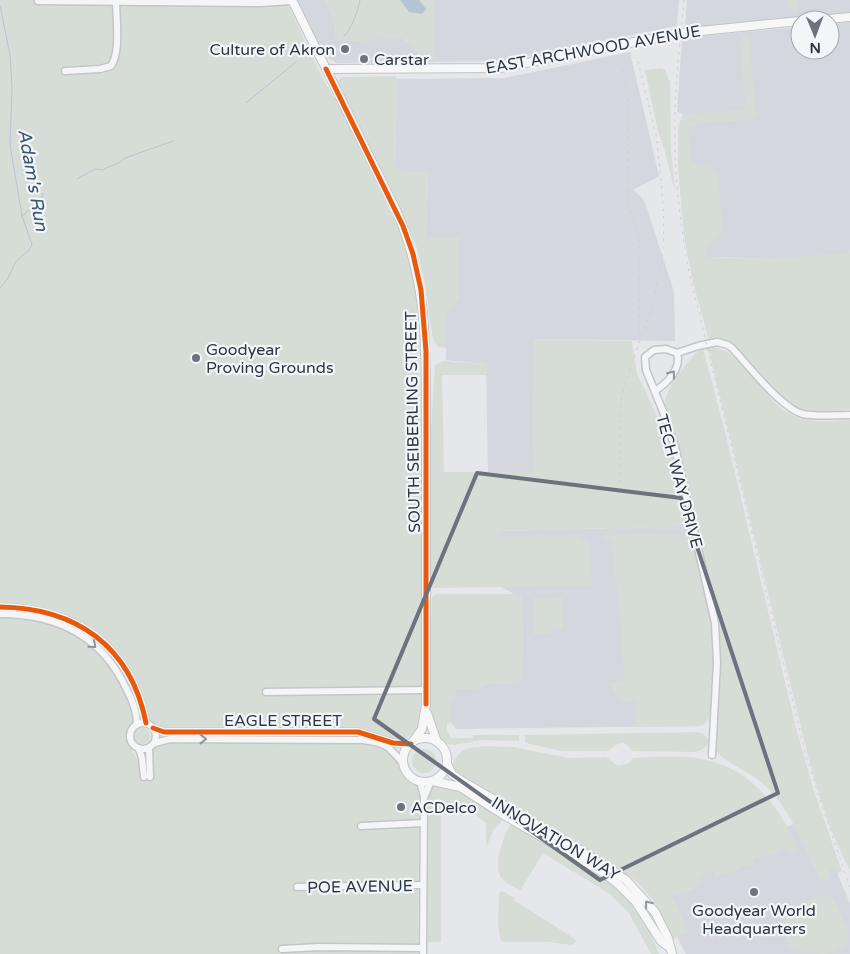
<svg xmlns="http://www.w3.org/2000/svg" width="850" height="954" font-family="'Varela Round',sans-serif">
	<rect width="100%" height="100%" fill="#e5e7ea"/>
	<g fill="#d4d7dd">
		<polygon points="295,0 325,0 335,24 336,38 342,41 401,37 434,59 434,0 679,0 677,26 506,61 337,63 322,55"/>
		<polygon points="687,0 850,0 850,13 685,28"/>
		<polygon points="850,22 850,263 725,257 688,259 684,234 678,166 678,127 683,114 677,112 682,38 800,27 800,50 830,50 830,24"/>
		<polygon points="630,52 659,176 633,190 640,196 645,202 674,292 675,341 534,339 533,472 488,472 486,364 446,360 446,312 458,238 426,239 428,173 401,172 395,166 397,79 504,78"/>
		<polygon points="686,523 698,556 712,687 709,717 705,724 699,726 456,729 451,722 451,698 455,689 476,689 490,683 511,684 521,681 523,673 522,598 499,586 499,531 669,527"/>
		<polygon points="812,816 850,903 850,954 686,954 660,903 646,889"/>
	</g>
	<g fill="#d6ddd6">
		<path d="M0,0h286l36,77 23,39 56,118 14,50 2,24 3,103 2,265 -3,49c-12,25 -42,11 -62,5l-186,1 -16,-4 -8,-10 -22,-52 -47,-43 -16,-8 -22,-6 -18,-3 -22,-1z"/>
		<polygon points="325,0 434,0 434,59 424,60 412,50 408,41 401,37 363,41 342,41 336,38 335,24"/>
		<polygon points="787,0 797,0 799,11 795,14 788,6"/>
		<path d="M743,35l6,3 7,77 -3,3 -6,2 -44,3 -15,4 3,33c8,6 21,6 27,13l4,55 -1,7c-9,9 -14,7 -16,22l66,2 76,-6 3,-3v159c-13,4 -33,4 -47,1 -7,-2 -12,-6 -17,-10l-50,-53 -12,-8 -15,2 -16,-59 -9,-48 -6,-68v-39l5,-13 60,-4 2,-8 -5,-57z"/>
		<polygon points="662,68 665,70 670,82 671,152 675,191 664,148 658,131 645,70"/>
		<polygon points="395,76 397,79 395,166 401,172 428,172 426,239 459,238 459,299 446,312 446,348 438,347 433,339 424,278 416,245 395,197 338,81 343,77"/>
		<path d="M534,339l98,2 5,33 19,40 8,40 7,-1 5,8 10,56c-4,7 -10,9 -17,10l-170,4 1,5h77l10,6 3,5 2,35 -2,3 -7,1 -149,2 -4,-2 1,-158 4,-63 8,-4 43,3v11h-44l2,97h89z"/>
		<path d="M715,347c34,9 46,53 77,68 17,9 40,6 58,5v450c-19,-34 -30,-72 -41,-110l-101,-412z"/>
		<path d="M703,348l23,88 71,296 17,59 28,80 -5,2 -3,-5 -4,1v8l-2,3 -5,1 -3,-2c-17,-32 -29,-71 -57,-95 -14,-13 -34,-19 -47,-33l5,-82 -1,-26 -3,-29 -26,-107 -10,-49 -17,-54c3,-17 25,-47 39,-56z"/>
		<path d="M606,534c15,0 74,-3 83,4 5,4 7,12 9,18l15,74 1,23 -5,64 -4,7 -6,2 -63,1v-26h-16l-11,-19h15l-1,-26h-2c2,-39 -7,-78 -10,-117h-9l1,-3z"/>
		<polygon points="437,594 514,594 521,596 522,598 523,673 521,681 511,684 490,683 476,689 456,689 455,698 451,699 451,722 447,724 447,730 451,738 473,738 473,735 519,735 519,741 481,740 454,745 443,743 438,739 428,716 428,665 430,655 432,597"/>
		<polygon points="562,597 563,629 554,629 553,634 534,635 533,598"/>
		<path d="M0,616c56,0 101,24 125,76 4,8 12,19 9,29 -2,5 -6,11 -9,17l14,24 2,17 12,-3 -3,-19 3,-10 14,-6 185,1 28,3 15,10 8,18 14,12 2,5 -1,164h-418z"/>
		<circle cx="142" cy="736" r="8"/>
		<path d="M697,732c16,3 14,17 -2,20l-63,-1c-7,-13 -16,-7 -24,0h-46l-33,-7 -4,-2v-7z"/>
		<path d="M487,746l26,1 55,11 38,-1 12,9 11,-3 4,-5c18,-1 37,-2 55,-1 56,5 89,42 109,91v3l-7,2 -4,-7 -12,7 -21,6 2,5 -8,3 -1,-3 -13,8 -17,4 -3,-6 -15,7 3,7 -9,6 -20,6 16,36 -14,7 -21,-39 -17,-19 -33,-22 -133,-75 -16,-13 -2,-4c6,-19 16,-20 35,-21z"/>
		<circle cx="424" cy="761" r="12"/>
		<polygon points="439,784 457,787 501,818 501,823 494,829 486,847 486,823 456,800 441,811 441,942 428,942 427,796 431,787"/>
		<path d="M510,825h2c36,20 82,40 111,69 13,12 21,25 31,40l-3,1 8,19h-8l-22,-41 -19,-19 -67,-41 -23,38c-6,-4 -16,-8 -20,-15 -6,-13 3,-39 10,-51z"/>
		<path d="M502,891l13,7 -1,2 61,39 1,3 -4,3 -23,-3h-47c-6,-11 -3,-36 -3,-49z"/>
		<path d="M826,894l8,6 14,32 1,5 -3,8c-6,3 -14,9 -22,9 -7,0 -28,-3 -34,-8 -9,-9 -8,-27 0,-36l28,-14z"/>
	</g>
	<polygon fill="#b5c4d2" points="400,0 419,0 426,9 422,14 409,12"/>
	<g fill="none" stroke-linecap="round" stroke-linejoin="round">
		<g stroke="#b5c4d2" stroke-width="1">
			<polyline points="0,6 10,55 12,87 10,145 22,216 32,244 30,249 16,261 7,280 0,288"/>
			<path d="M344,36c7,-6 15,-27 16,-36"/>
			<polyline points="246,103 296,62"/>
			<path d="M77,179l18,-10 8,1c7,-5 16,-5 22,-12l48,-17"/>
			<polyline points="22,216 41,200 43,193"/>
		</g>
		<g stroke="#c3c5c8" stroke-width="9">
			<g id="minor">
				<polyline points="38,1 260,3 292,1"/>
				<path d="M65,71l35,-2 11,-3c10,-14 5,-48 5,-66"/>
				<path d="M655,391c12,-8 27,-22 22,-38"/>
				<path d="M0,607c76,1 131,39 146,116"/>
				<path d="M0,614c56,0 101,21 126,74 6,11 11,23 11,36"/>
				<polyline points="266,692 426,690"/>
				<circle cx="143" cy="736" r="13"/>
				<polyline points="153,728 164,732 358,732 393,743 411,744"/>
				<path d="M155,743l15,-4 192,1c23,2 28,7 42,25"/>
				<polyline points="149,748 150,777"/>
				<polyline points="139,749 142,758 144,777"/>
				<path d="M712,755l5,-92 -2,-40 -40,-176 -13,-38 -16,-39 -1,-13 9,-7 12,-1 11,4 21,-7 19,-4 11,3 4,3c16,17 50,61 71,66 15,3 32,1 47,1"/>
				<polyline points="420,781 424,797"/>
				<polyline points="361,826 424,823"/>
				<polyline points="297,887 423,885"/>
				<polyline points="282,949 319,947 423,948"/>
				<polyline points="423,954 424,798 431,781"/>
			</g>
		</g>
		<g stroke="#c2c4c7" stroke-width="10">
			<g id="major">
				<path d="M292,0l104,210c36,82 29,154 30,241 0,84 0,169 0,253l-4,25 -10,14"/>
				<polyline points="817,20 850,17"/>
				<polyline points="326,69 500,68 681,33 800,21"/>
				<polyline points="427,713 437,742"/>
				<circle cx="425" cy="760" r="22"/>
				<polyline points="447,764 452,774 462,781 577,848 626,880 655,912 668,938 672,954"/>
				<polyline points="433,781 460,787 504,815 604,873 619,885 636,902 661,941 669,947"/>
			</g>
		</g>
		<use href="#minor" stroke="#f4f5f6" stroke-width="6"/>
		<use href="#major" stroke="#f7f7f8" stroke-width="8"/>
		<g stroke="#cecfd1" stroke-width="1" stroke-dasharray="2.5 5" stroke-linecap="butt">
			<polyline points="618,0 619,0"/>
			<path d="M684,0c-4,42 -9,84 -9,126 -1,48 5,94 13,141l117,485 17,54 28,81"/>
			<polyline points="638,61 658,143"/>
			<polyline points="621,62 629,107 627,192 630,211 639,235 640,247 639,334"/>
			<path d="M620,490l1,-88c4,-24 14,-46 22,-69 7,-20 13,-42 17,-63 8,-39 1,-94 -4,-133"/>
		</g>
		<g stroke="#f3f6f8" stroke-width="8">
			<g id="cycleway">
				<polyline points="326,69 403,226 413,254 421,290 426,351 426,704"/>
				<path d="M0,607c76,1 131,39 146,116"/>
				<polyline points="153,728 164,732 358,732 393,743 411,744"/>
			</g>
		</g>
		<use href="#cycleway" stroke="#e8590c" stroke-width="5"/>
	</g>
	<defs><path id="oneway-chevron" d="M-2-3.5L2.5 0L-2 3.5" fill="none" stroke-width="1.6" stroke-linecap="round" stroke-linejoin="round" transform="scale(1.25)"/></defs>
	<g stroke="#90959c">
		<use href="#oneway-chevron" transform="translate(672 374) rotate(-52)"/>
		<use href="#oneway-chevron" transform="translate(93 645) rotate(40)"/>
		<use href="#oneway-chevron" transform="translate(203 739)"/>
	</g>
	<use stroke="#92969d" href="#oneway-chevron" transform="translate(648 904) rotate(-128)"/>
	<path fill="none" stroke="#6d737d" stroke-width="4" stroke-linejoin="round" d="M477,473l204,25 97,295 -178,87 -226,-161z"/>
	<g fill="#6d737d" stroke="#f3f6f8" stroke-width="2">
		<circle cx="345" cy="49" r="5"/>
		<circle cx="364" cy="59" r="5"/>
		<circle cx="196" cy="358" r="5"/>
		<circle cx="401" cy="807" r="5"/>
		<circle cx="754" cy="892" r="5"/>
	</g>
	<g text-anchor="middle" stroke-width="4.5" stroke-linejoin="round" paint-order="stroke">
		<g font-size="16" fill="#2c3542" stroke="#f3f6f8" text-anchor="start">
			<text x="335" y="55" text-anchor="end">Culture of Akron</text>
			<text x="374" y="65">Carstar</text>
			<text x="206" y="355">Goodyear<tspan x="206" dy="18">Proving Grounds</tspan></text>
			<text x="411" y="813">ACDelco</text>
			<text x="754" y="916" text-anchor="middle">Goodyear World<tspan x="754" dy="18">Headquarters</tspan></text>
		</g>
		<g font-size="16" fill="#2c3542" stroke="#f3f6f8">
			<text transform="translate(593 49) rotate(-10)" y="6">EAST ARCHWOOD AVENUE</text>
			<text transform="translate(412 422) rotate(-91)" y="6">SOUTH SEIBERLING STREET</text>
			<text transform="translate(680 481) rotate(75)" y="6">TECH WAY DRIVE</text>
			<text x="283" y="726">EAGLE STREET</text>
			<text transform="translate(556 838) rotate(31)" y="6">INNOVATION WAY</text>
			<text transform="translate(360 886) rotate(-1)" y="6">POE AVENUE</text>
		</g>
		<g font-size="18" font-style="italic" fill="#385574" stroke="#f3f6f8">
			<text transform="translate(33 180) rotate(80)" y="6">Adam's Run</text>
		</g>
	</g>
	<g transform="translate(815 35) rotate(179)"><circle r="24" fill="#f3f6f8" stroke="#a3a9af"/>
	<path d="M0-4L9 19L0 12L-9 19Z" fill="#6d737d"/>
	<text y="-8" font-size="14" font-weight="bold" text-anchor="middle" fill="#2c3542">N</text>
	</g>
</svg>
